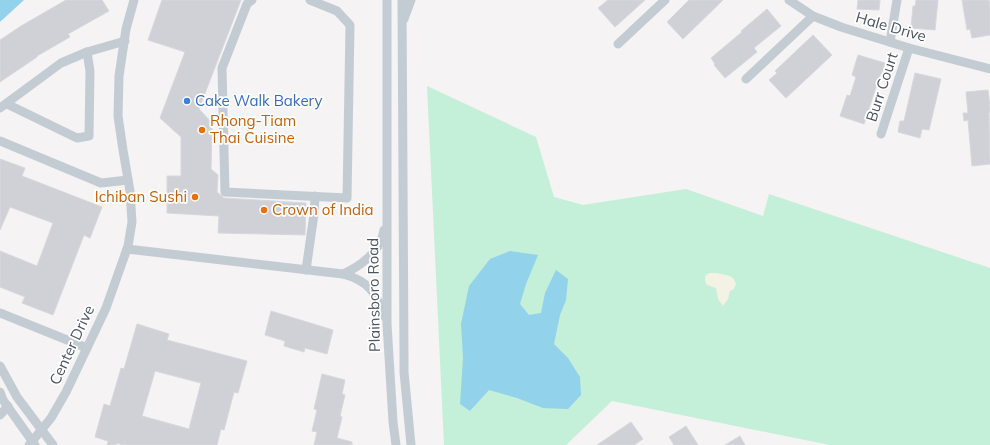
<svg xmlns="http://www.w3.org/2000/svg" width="990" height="445" font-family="Mulish,sans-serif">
	<rect width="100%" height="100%" fill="#f5f3f3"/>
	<polygon fill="#c4efd8" points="427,86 536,137 554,197 583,205 686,189 763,216 769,194 990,268 990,445 830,445 612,401 566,445 444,445"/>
	<polygon fill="#f4f1e5" points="709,273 717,273 730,276 734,279 736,284 734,289 730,291 728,299 723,306 718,299 716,288 707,285 705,281 705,276"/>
	<g fill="#93d2eb">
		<polygon points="0,0 24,0 0,22"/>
		<polygon points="510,251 538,255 526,284 520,304 529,315 541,313 545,293 556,270 568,279 566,300 560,315 554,344 568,358 580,377 581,395 568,409 543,408 517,398 489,390 470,411 460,404 463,358 461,324 469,286 490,259"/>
	</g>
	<g fill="#d0d1d7" stroke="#d7d8dd" fill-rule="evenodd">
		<polygon points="66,0 102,0 109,11 68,34 70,37 37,56 37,57 0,82 0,40 21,26"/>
		<polygon points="162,0 241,0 199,109 212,123 211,169 218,175 217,192 224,198 306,203 305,235 218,233 219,216 167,213 167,176 181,176 181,137 160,118 185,52 148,40"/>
		<polygon points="608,0 645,0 615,27 598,8"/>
		<polygon points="689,0 723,0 683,39 667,22"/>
		<polygon points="858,0 880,0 879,10 857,9"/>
		<polygon points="916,0 938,0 935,30 911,28 913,6 915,6"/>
		<polygon points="962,0 989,0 990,7 990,35 972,38 970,29 967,30"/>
		<polygon points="767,9 781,26 754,48 757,52 725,78 714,65 715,64 711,58 742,32 741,31"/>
		<polygon points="813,35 832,55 786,98 769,80 777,73 775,71"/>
		<polygon points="858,55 885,63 881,75 880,75 864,124 840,116 847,95 850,96 856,77 852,75"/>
		<polygon points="915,73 941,79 929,130 922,129 920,138 898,132 900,121 904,121"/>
		<polygon points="988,90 990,108 990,112 989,112 990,164 972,166 968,120 964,121 963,113 968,113 966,92"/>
		<polygon points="0,159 25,168 22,176 102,207 90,238 84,235 53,315 22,303 25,297 0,287 0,251 37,266 53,223 10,207 0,230"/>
		<polygon points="271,311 333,330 327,354 305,348 304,352 284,346 285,341 265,335"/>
		<path d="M137,324l32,10 -2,6 80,21 -9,32 -4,-1 -10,38 -3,-1 -4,16h-95l-5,-2 -1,2h-9l1,-4 -13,-4 9,-33 6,2 11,-38 3,1zM155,371l46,12 -12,46 -47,-13z"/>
		<polygon points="322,374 345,380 342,394 345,395 340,416 342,417 337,438 352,442 352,445 314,445 317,432 312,431 317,410 314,409"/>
		<polygon points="631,422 643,439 634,445 597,445"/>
		<polygon points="686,426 698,445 674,445 669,437"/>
		<polygon points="740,436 745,445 725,445"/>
	</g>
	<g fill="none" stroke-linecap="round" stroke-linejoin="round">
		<g stroke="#c4ccd3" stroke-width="9">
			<polyline points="252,0 247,4 222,68 225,192 347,198 350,25 337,11 310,0"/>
			<polyline points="387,0 387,324 393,422 396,445"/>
			<polyline points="402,0 404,357 404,372 411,445"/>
			<polyline points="789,0 813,16 841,27 909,48 990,69"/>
			<polyline points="404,19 411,0"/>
			<polyline points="890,42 897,0"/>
			<polyline points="618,44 665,0"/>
			<polyline points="746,79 813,16"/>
			<polyline points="7,104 77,138 89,136 90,71 87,52"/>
			<polyline points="0,108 61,63 87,52 125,41"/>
			<polyline points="881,134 909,48"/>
			<polyline points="0,141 101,183 128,180"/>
			<path d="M127,249l216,25c26,7 33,19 42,43"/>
			<polyline points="306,270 314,214 315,196"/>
			<path d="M343,274c18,-8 38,-23 41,-44"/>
			<polyline points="0,313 87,348"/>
			<polyline points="0,366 17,397 53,445"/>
			<polyline points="0,392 3,400 35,445"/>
			<polyline points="0,415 8,406"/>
			<polyline points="29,445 51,418 66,392 106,308 128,246 132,222 130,191 123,150 118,116 119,76 126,29 134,0"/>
		</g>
	</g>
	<circle fill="#3f7fe0" stroke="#fff" stroke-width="1.5" cx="187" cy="101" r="4"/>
	<g fill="#e8710a" stroke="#fff" stroke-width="1.5">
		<circle cx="202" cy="130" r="4"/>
		<circle cx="195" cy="197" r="4"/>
		<circle cx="264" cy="210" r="4"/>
	</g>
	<g text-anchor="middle" stroke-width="3.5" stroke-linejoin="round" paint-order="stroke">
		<g font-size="15" fill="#4b5460" stroke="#fff">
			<text transform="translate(891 27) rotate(16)" y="5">Hale Drive</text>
			<text transform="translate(882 87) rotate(-72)" y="5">Burr Court</text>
			<text transform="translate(374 295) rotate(-91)" y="5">Plainsboro Road</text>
			<text transform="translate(72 345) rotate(-65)" y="5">Center Drive</text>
		</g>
		<g font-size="15" fill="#366cbe" stroke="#fff" text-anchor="start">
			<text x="195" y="106">Cake Walk Bakery</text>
		</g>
		<g font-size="15" fill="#c56008" stroke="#fff" text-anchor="start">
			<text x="210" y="126">Rhong-Tiam<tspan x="210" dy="17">Thai Cuisine</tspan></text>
			<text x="187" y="202" text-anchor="end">Ichiban Sushi</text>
			<text x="272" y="215">Crown of India</text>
		</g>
	</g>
</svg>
